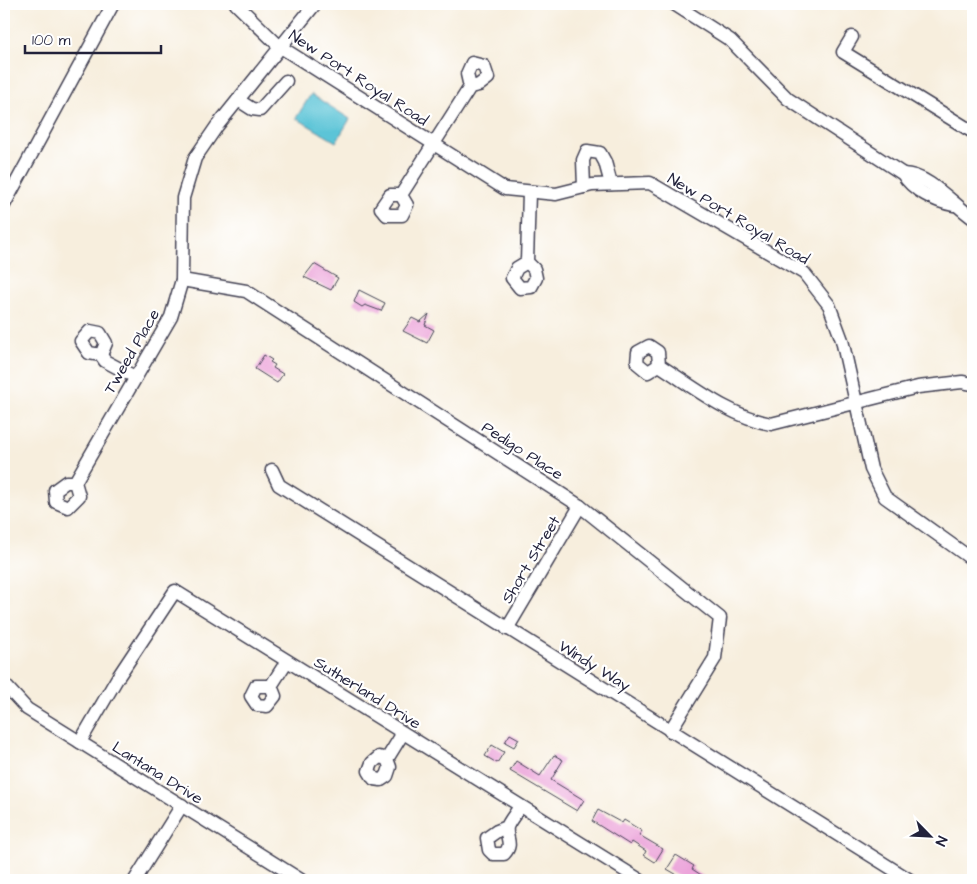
<svg xmlns="http://www.w3.org/2000/svg" width="977" height="884" font-family="'Architects Daughter',sans-serif">
	<rect width="100%" height="100%" fill="#fff"/>
	<filter id="ink" filterUnits="userSpaceOnUse"><feTurbulence type="fractalNoise" baseFrequency=".02" numOctaves="2"/><feDisplacementMap in="SourceGraphic" scale="10" xChannelSelector="R" yChannelSelector="G"/><feConvolveMatrix kernelMatrix="1 2 1 2 8 2 1 2 1" color-interpolation-filters="sRGB"/></filter>
	<filter id="wash" filterUnits="userSpaceOnUse"><feTurbulence type="fractalNoise" baseFrequency=".0096" numOctaves="4" result="noise"/><feDisplacementMap in="SourceGraphic" scale="20" xChannelSelector="R" yChannelSelector="G"/><feGaussianBlur stdDeviation="1.12" result="paint"/><feColorMatrix in="noise" values="0 0 0 0 0 0 0 0 0 0 0 0 0 0 0 0 0 1.4 0 .05"/><feComposite in="paint" operator="in"/></filter>
	<g filter="url(#wash)">
		<rect width="100%" height="100%" fill="#f7eedd"/>
		<polygon fill="#5bc4d7" stroke="#3e7389" points="311,94 350,119 336,142 296,118"/>
		<g id="blocks">
			<g fill="#eca5da">
				<polygon points="314,264 338,278 331,290 304,277"/>
				<polygon points="359,290 385,303 381,311 365,305 362,307 354,302"/>
				<polygon points="429,314 425,325 434,330 427,343 403,331 412,318 420,322"/>
				<polygon points="264,355 272,360 270,362 275,365 273,368 283,374 277,383 255,369"/>
				<polygon points="510,734 519,739 514,747 505,742"/>
				<polygon points="492,745 504,752 497,763 485,756"/>
				<polygon points="554,755 563,760 551,780 584,800 577,811 510,771 516,761 540,776"/>
				<polygon points="598,810 622,823 624,820 642,831 639,835 663,849 655,862 644,855 646,851 632,842 630,845 592,821"/>
				<polygon points="676,855 694,866 692,869 709,880 686,880 667,869"/>
			</g>
		</g>
	</g>
	<g filter="url(#ink)">
		<use href="#blocks" fill-opacity="0" stroke="#424153" stroke-width="1"/>
		<g fill="none" stroke-linecap="round" stroke-linejoin="round">
			<g stroke="#424153" stroke-width="15">
				<g id="minor">
					<polyline points="236,4 279,46 505,189 556,194 592,185 650,183 804,273 829,305 842,340 871,469 885,497 973,560"/>
					<path d="M674,4l56,36 58,59 115,75c9,16 33,28 51,31"/>
					<polyline points="852,37 843,52 973,132"/>
					<polyline points="238,100 252,109 260,110 286,81"/>
					<path d="M903,174c25,0 50,30 70,44"/>
					<polyline points="584,187 583,160 587,151 600,153 605,162 611,184"/>
					<polyline points="401,195 407,205 402,215 387,215 381,208 390,195 401,195 470,87 479,85 488,78 484,66 472,63 467,74 470,87"/>
					<polyline points="4,205 113,4"/>
					<polyline points="527,262 534,269 536,278 531,287 520,288 512,278 517,268 527,262 529,192"/>
					<polyline points="182,280 246,291 580,506 720,618 715,658 670,731"/>
					<polyline points="101,355 89,353 81,341 90,331 100,333 106,343 101,355 105,361 135,377"/>
					<path d="M659,365l-1,-13 -9,-6 -11,6 -1,11 11,9 11,-7c36,23 70,51 112,59l147,-37 44,-5 11,2"/>
					<polyline points="272,470 279,485 910,880"/>
					<polyline points="75,482 79,496 68,507 56,502 55,490 66,482 75,482 171,317 182,280 183,198 195,158 217,126 315,4"/>
					<polyline points="507,629 580,506"/>
					<polyline points="4,684 27,709 301,880"/>
					<polyline points="271,686 275,696 267,706 257,705 251,696 256,686 271,686 287,661"/>
					<polyline points="80,742 118,677 175,591 640,880"/>
					<polyline points="387,759 379,757 372,763 369,771 374,779 381,780 387,776 390,767 387,759 403,733"/>
					<path d="M507,827l-10,4 -10,7 2,12 4,4h11c10,-10 1,-16 3,-27 2,-6 10,-15 13,-21"/>
					<polyline points="135,880 182,805"/>
				</g>
			</g>
			<use href="#minor" stroke="#fff" stroke-width="12"/>
		</g>
	</g>
	<g text-anchor="middle" stroke-width="4.5" stroke-linejoin="round" paint-order="stroke">
		<g font-size="16" fill="#22223b" stroke="#fff">
			<text transform="translate(359 77) rotate(33)" y="6">New Port Royal Road</text>
			<text transform="translate(739 218) rotate(31)" y="6">New Port Royal Road</text>
			<text transform="translate(131 351) rotate(-60)" y="6">Tweed Place</text>
			<text transform="translate(523 450) rotate(33)" y="6">Pedigo Place</text>
			<text transform="translate(530 559) rotate(-59)" y="6">Short Street</text>
			<text transform="translate(595 665) rotate(32)" y="6">Windy Way</text>
			<text transform="translate(368 692) rotate(32)" y="6">Sutherland Drive</text>
			<text transform="translate(158 772) rotate(32)" y="6">Lantana Drive</text>
		</g>
	</g>
	<rect width="977" height="884" fill="none" stroke="#fff" stroke-width="20"/>
	<g transform="translate(930 836) rotate(114)" stroke="#ffffff" stroke-width="4" paint-order="stroke">
	<path d="M0-4L9 19L0 12L-9 19Z" fill="#22223b"/>
	<text y="-8" font-size="14" font-weight="bold" text-anchor="middle" fill="#22223b">N</text>
	</g>
	<path d="M25 45v8h136v-8" fill="none" stroke="#22223b" stroke-width="2.5"/>
	<text x="32" y="45" font-size="15" fill="#22223b" stroke="#ffffff" stroke-width="4" paint-order="stroke">100 m</text>
</svg>
